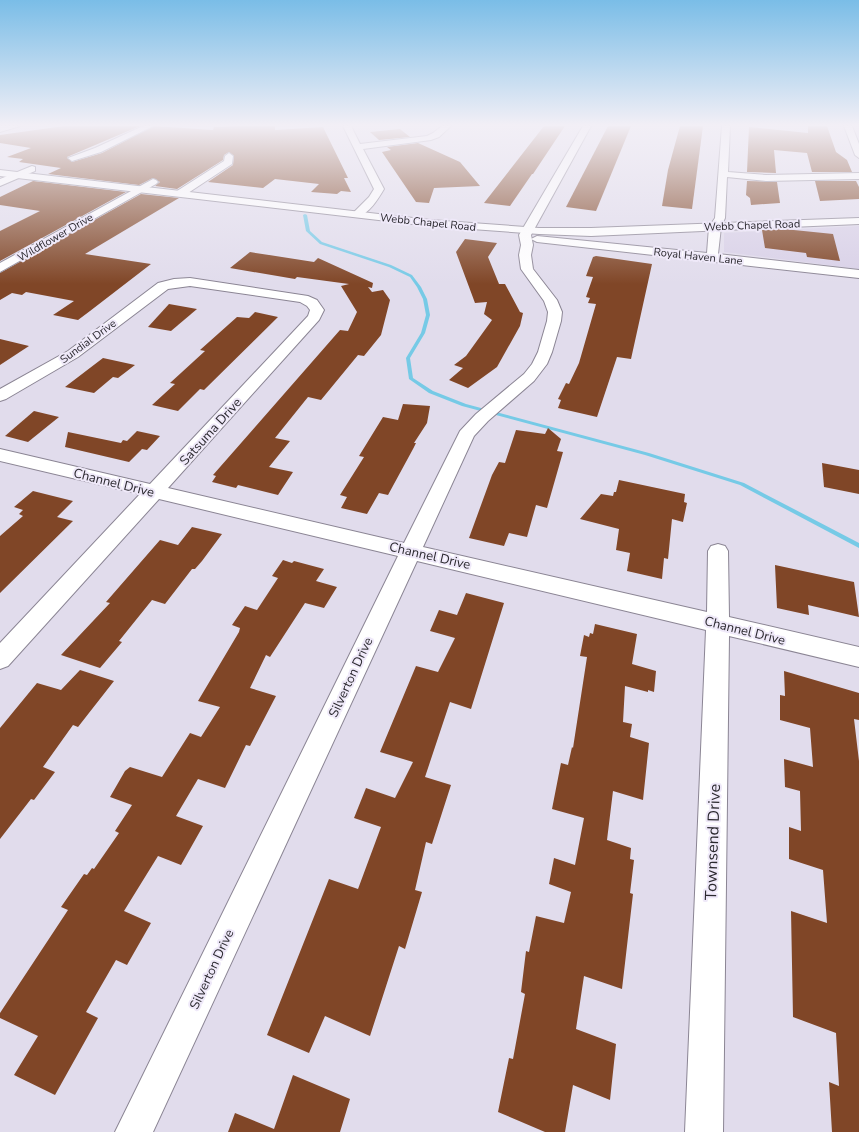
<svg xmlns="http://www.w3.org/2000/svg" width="859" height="1132" font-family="'Nunito Sans',sans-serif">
	<rect width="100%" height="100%" fill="#e1dcec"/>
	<polygon fill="#d8d0e7" points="859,226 859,269 724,252 724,233"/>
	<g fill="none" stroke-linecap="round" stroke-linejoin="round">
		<polygon fill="#76cae6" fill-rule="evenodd" points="305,214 307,215 310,231 322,242 391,265 412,275 421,287 427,299 430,315 425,333 410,358 413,378 433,391 466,404 649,453 744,483 859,543 859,548 740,485 645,455 462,406 429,393 409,379 406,358 421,333 426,315 423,299 417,287 410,277 389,267 320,244 306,231 303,215"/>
	</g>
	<g fill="#804627">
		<polygon points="64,126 140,126 67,157 72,162 102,153 154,126 213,130 214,127 237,126 275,126 275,130 323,127 348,178 344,178 351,192 341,191 337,194 311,192 319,184 275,179 263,188 208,182 233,165 234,156 229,152 224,155 223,160 177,189 155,186 160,182 153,178 139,185 48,174 61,168 19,162 23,159 7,157 31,148 0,143 0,135"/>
		<polygon points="544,126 565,126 533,174 532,174 510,206 484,203"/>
		<polygon points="608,126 631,126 596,211 566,207"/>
		<polygon points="680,126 703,126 692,209 662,206 668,170"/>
		<polygon points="808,126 827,126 836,152 847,160 852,172 812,172 807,153 774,150 776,173 747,172 749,127 808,133"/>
		<polygon points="400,129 410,137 379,140 370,132"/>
		<polygon points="418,143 460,162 480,186 434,188 429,203 416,202 382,152 391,150 387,147"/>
		<polygon points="33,181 126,192 0,261 0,231 40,211 0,205 0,197"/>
		<polygon points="747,181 777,182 780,203 751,205 750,198 746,195"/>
		<polygon points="815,181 856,181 859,187 859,199 820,201"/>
		<polygon points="141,194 179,198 85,254 151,264 90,311 78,320 53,315 74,301 26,292 22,295 12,293 0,300 0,273"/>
		<polygon points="784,229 833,234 840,261 807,257 806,253 765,248 762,230"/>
		<polygon points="465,239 497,243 488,257 499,284 505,284 520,312 523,313 520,326 497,367 468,388 449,380 463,368 454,365 466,356 492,320 484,314 487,302 475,303 456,252"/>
		<polygon points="250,252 314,262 318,258 373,283 372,288 368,287 372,292 383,290 390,300 381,335 364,356 358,355 321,400 308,397 275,438 290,441 269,467 293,472 278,495 238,485 236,488 212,482 216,476 213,475 340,330 348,331 357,312 341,286 349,284 297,277 295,279 230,268"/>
		<polygon points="596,256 652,264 631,359 617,357 597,417 558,408 561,400 558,399 566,383 569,384 579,363 596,304 588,303 590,298 586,297 593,277 586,276 593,257"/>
		<polygon points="169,304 197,309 171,331 148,327"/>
		<polygon points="255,312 278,317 204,390 200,389 178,411 152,405 175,384 170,383 205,351 200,350 237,317 249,318"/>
		<polygon points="0,339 29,346 0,365"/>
		<polygon points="103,358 135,365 118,378 113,377 94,393 65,387"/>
		<polygon points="403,404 430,406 427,423 414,443 416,443 413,449 388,495 379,493 367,514 341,508 347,497 340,495 364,457 359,456 383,417 398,420"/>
		<polygon points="34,411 59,417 28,442 5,436"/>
		<polygon points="548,428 561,439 557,451 563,452 547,508 536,505 527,537 509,533 504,546 469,538 492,475 499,462 505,463 516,430 545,434"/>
		<polygon points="137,431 160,436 147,450 142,449 129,462 65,447 68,432 121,443 123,440 127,441"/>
		<polygon points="822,463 859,470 859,494 824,487"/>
		<polygon points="619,480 685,494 684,502 687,503 683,522 672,519 668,559 664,558 662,579 627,571 630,553 616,550 619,529 580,519 601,494 613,496 614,492 616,492"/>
		<polygon points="33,491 73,501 57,517 73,521 0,593 0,536 23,516 19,514 23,510 14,507"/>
		<polygon points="192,527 222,534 202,561 195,569 192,569 165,604 152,600 119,641 122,642 100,668 61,655 110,603 106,602 160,540 178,545"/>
		<polygon points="283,560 292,563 294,561 324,569 316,581 337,587 324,608 305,603 270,657 266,655 250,688 276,696 250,746 246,745 225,788 198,779 176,816 203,826 181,865 158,856 124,911 151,923 127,965 116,960 86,1012 98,1018 55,1095 14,1075 38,1036 0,1018 0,1013 68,910 61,907 84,874 87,875 92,868 94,869 119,833 115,831 132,805 110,797 125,771 130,767 162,777 190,733 201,737 220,707 198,701 239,632 240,628 232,625 245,606 257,610 278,578 272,576"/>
		<polygon points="775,565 854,582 859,617 808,605 809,615 777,608"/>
		<polygon points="466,593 504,603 471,709 450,702 425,777 451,785 432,844 426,842 415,890 422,892 405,949 399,946 370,1036 325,1016 309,1053 267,1035 329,879 358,889 381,827 354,818 366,788 395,798 413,762 380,752 416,666 438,672 455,638 430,631 439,610 457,615"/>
		<polygon points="595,624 637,634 632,664 656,671 654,692 648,690 648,692 625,686 623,722 632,724 630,737 649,743 643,800 613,791 607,840 631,848 630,859 634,860 630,893 633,894 622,989 584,976 576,1029 616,1044 610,1100 573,1085 565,1132 545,1132 498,1112 509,1058 513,1059 525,994 521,992 526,951 529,952 536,916 564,923 571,892 549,884 554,858 575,865 584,818 552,809 561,763 568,765 572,747 573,748 587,657 580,656 584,635 589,637 590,633 593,634"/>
		<polygon points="80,670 114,681 78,727 73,725 43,767 55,772 34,800 31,799 0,839 0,728 37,683 61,690"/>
		<polygon points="784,671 859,693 859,720 854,719 859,761 859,1132 832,1132 829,1082 839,1086 836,1033 793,1017 791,911 827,923 823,870 789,859 789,827 801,831 800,791 785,787 784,759 813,767 810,728 780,720 780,695 785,696"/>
		<polygon points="293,1075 350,1099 340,1132 228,1132 235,1113 274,1129"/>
	</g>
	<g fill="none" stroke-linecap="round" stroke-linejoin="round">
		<g stroke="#8b8594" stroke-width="2">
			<g id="minor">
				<polygon points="143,126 153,126 101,152 72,161 68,158 95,148"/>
				<path d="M343,126h8l9,18 67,-8 6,-3 9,-7h9l-12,11 -8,3 -68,9 21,40c-6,10 -15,25 -27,28l-5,-3 17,-17 5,-8z"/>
				<polygon points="583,126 591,126 531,235 533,245 531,255 533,269 557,300 562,312 561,321 552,352 547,364 534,381 488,421 474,436 423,547 707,612 708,551 711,546 718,544 725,546 728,551 729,617 859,647 859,667 729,636 723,1132 685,1132 706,630 417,561 153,1132 115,1132 398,556 159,499 8,666 0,669 0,643 140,494 0,461 0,449 150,484 308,316 310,310 307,306 300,302 190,286 168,289 78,357 6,399 0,401 0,389 68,351 158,283 174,279 190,278 308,296 317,300 324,310 319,320 168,488 404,543 460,431 476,414 524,374 532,364 538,352 547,321 548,312 544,301 521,269 519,255 521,245 519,235"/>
				<polygon points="722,126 730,126 728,172 766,175 859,173 859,179 766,181 727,177 725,218 721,227 718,254 859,270 859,278 537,242 531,239 537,236 707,253 709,227 715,218"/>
				<polygon points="844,126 852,126 859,144 859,158 855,155"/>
				<polygon points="229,153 233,156 232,164 185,195 177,195 176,193 177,191 224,161 225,156"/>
				<polygon points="32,166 35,167 35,171 0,186 0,179"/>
				<polygon points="153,179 156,180 158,182 156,184 0,272 0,263"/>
			</g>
		</g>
		<g stroke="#8b8594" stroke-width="2">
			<polygon id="tertiary" points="0,126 20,126 0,132"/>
		</g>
		<g stroke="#8b8594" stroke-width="2">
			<polygon id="secondary" points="0,170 430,220 539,228 591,228 859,218 859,224 591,236 539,234 430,226 0,176"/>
		</g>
		<use href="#minor" fill="#fff" fill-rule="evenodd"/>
		<use href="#tertiary" fill="#fff" fill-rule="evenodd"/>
		<use href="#secondary" fill="#fff" fill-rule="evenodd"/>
	</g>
	<linearGradient id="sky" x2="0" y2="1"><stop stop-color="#7abde7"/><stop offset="0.44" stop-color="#f2eff6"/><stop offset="1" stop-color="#f2eff6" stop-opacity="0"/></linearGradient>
	<rect width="859" height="284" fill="url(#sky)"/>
	<g text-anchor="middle" stroke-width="4" stroke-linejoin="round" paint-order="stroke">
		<g font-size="11" fill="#2b292f" stroke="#efe9f9">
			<text transform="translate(428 222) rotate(6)" y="4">Webb Chapel Road</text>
			<text transform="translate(752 225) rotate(-2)" y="4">Webb Chapel Road</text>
			<text transform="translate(55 237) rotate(-30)" y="4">Wildflower Drive</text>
			<text transform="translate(698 256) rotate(6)" y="4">Royal Haven Lane</text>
			<text transform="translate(88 341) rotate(-36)" y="4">Sundial Drive</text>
		</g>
		<g font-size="13" fill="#2b292f" stroke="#efe9f9">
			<text transform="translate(210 431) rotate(-48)" y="5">Satsuma Drive</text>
			<text transform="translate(114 482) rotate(14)" y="5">Channel Drive</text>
			<text transform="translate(430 555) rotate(13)" y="5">Channel Drive</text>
			<text transform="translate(745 630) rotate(14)" y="5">Channel Drive</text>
			<text transform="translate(350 677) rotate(-65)" y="5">Silverton Drive</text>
			<text transform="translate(211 969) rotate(-65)" y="5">Silverton Drive</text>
		</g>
		<g font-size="16" fill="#2b292f" stroke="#efe9f9">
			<text transform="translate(712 842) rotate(-88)" y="6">Townsend Drive</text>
		</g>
	</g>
</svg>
